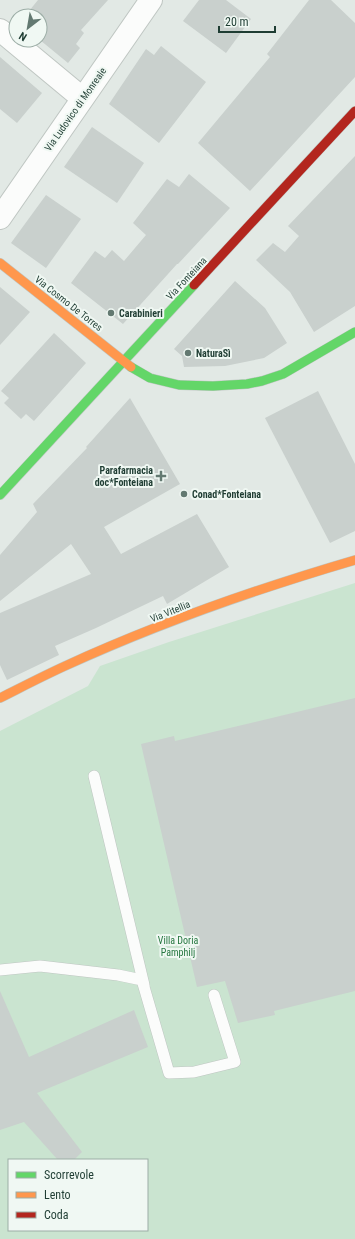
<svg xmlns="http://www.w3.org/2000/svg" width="355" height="1239" font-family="'Roboto Condensed',sans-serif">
	<rect width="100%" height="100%" fill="#e2e9e5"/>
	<path fill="#cae4d0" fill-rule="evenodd" d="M355,583v656h-355v-508l88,-45 12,-20 69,-24zM9,1160h138v70h-138z"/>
	<g fill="#c9d0cd">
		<polygon points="38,0 108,0 81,30 84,33 76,44 80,48 68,63 40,40 40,16 25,16"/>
		<polygon points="199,0 226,0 251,19 226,53 183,21"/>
		<polygon points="309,0 331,0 355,23 355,77 250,191 198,143 270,57 267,54"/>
		<polygon points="161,46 206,82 159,143 109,104 146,49 154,55"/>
		<polygon points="0,57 42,93 17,123 0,109"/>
		<polygon points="92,127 144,163 117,203 64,167"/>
		<polygon points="355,156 355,306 314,332 290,292 256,260 273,243 285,252 299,236 288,226"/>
		<polygon points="189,174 230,208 178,264 177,264 123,324 71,283 95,251 105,258 112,250 124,261 146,235 133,223 167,179 179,187"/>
		<polygon points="46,195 81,219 46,268 11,243"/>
		<polygon points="235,281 265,308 287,343 264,358 225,366 184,367 182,356 174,349"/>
		<polygon points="0,287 30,312 0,345"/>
		<polygon points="54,333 86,363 34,421 26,414 21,419 4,403 9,398 1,391"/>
		<polygon points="318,391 355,464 355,531 330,543 265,418"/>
		<polygon points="130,398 180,484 104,527 121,554 197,514 229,567 167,604 163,596 96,628 55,646 59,655 7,680 0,665 0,613 91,574 71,544 0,601 0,555 37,512 33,504 87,448 86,447"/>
		<polygon points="355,698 355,991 274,1011 275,1015 238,1023 225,981 197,987 141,744 174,736 175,741"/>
		<polygon points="0,991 29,1057 134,1010 148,1047 37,1093 82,1152 74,1160 58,1160 24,1122 0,1130"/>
	</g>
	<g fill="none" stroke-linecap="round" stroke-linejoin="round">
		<g stroke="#bfc6c2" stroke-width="12">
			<g id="lane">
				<polyline points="94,776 144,985"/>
				<polyline points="0,970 40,966 118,975 142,980 169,1073 194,1072 235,1062 214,995"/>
			</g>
		</g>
		<g stroke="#bfc6c2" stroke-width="24">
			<g id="street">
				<polyline points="0,30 82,98"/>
				<polyline points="0,218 151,0"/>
			</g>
		</g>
		<g stroke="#bec6c2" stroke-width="10">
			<g id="fast">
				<polyline points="131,367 150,378 179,385 213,386 247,384 262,381 283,374 355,332"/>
				<polyline points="0,495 194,285"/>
			</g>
		</g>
		<g stroke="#bec6c2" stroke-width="10">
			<g id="slow">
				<polyline points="0,263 131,367"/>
				<path d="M0,698c22,-11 43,-22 65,-32 94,-43 191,-77 290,-106"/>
			</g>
		</g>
		<g stroke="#bec6c2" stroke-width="10">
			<polyline id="jam" points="194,285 355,111"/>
		</g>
		<use href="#lane" stroke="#fbfcfb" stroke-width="11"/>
		<use href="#street" stroke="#fbfcfb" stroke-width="22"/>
		<use href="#fast" stroke="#63d668" stroke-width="9"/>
		<use href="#slow" stroke="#ff974d" stroke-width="9"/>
		<use href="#jam" stroke="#b3261e" stroke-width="9"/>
	</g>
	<g fill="#637971" stroke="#f0f8f3" stroke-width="1.5">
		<circle cx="111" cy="313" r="4"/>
		<circle cx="188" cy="353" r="4"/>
		<path d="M159 470h4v4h4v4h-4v4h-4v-4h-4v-4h4z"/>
		<circle cx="184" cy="494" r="4"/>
	</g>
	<g text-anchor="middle" stroke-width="4" stroke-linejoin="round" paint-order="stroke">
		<g font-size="10" fill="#1f3d33" stroke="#f0f8f3">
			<text transform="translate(75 109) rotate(-55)" y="4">Via Ludovico di Monreale</text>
			<text transform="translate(186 278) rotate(-47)" y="4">Via Fonteiana</text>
			<text transform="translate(69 303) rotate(38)" y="4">Via Cosmo De Torres</text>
			<text transform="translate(170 611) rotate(-22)" y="4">Via Vitellia</text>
		</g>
		<g font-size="10" font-weight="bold" fill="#1f3d33" stroke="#f0f8f3" text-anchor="start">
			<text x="119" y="317">Carabinieri</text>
			<text x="196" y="357">NaturaSì</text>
			<text x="153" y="474" text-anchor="end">Parafarmacia<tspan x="153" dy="12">doc*Fonteiana</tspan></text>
			<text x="192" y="498">Conad*Fonteiana</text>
		</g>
		<g font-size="10" fill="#267740" stroke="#f0f8f3">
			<text x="178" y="944">Villa Doria<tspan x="178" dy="12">Pamphilj</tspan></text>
		</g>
	</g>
	<rect x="8" y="1159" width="140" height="72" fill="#f0f8f3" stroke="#9cada6"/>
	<rect x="16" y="1172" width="20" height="6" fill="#63d668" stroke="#9cada6"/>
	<text x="44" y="1179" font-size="12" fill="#1f3d33">Scorrevole</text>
	<rect x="16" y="1192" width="20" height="6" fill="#ff974d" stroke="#9cada6"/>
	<text x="44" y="1199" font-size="12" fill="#1f3d33">Lento</text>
	<rect x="16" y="1212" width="20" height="6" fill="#b3261e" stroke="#9cada6"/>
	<text x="44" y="1219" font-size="12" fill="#1f3d33">Coda</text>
	<g transform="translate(28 28) rotate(211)"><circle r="19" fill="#f0f8f3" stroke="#9cada6"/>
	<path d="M0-3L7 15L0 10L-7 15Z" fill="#637971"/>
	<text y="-6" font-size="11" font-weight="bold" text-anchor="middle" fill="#1f3d33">N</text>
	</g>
	<path d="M219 26v6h56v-6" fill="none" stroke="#1f3d33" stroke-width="2"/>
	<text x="225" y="26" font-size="12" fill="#1f3d33" stroke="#f0f8f3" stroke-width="3" paint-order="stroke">20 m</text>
</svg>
